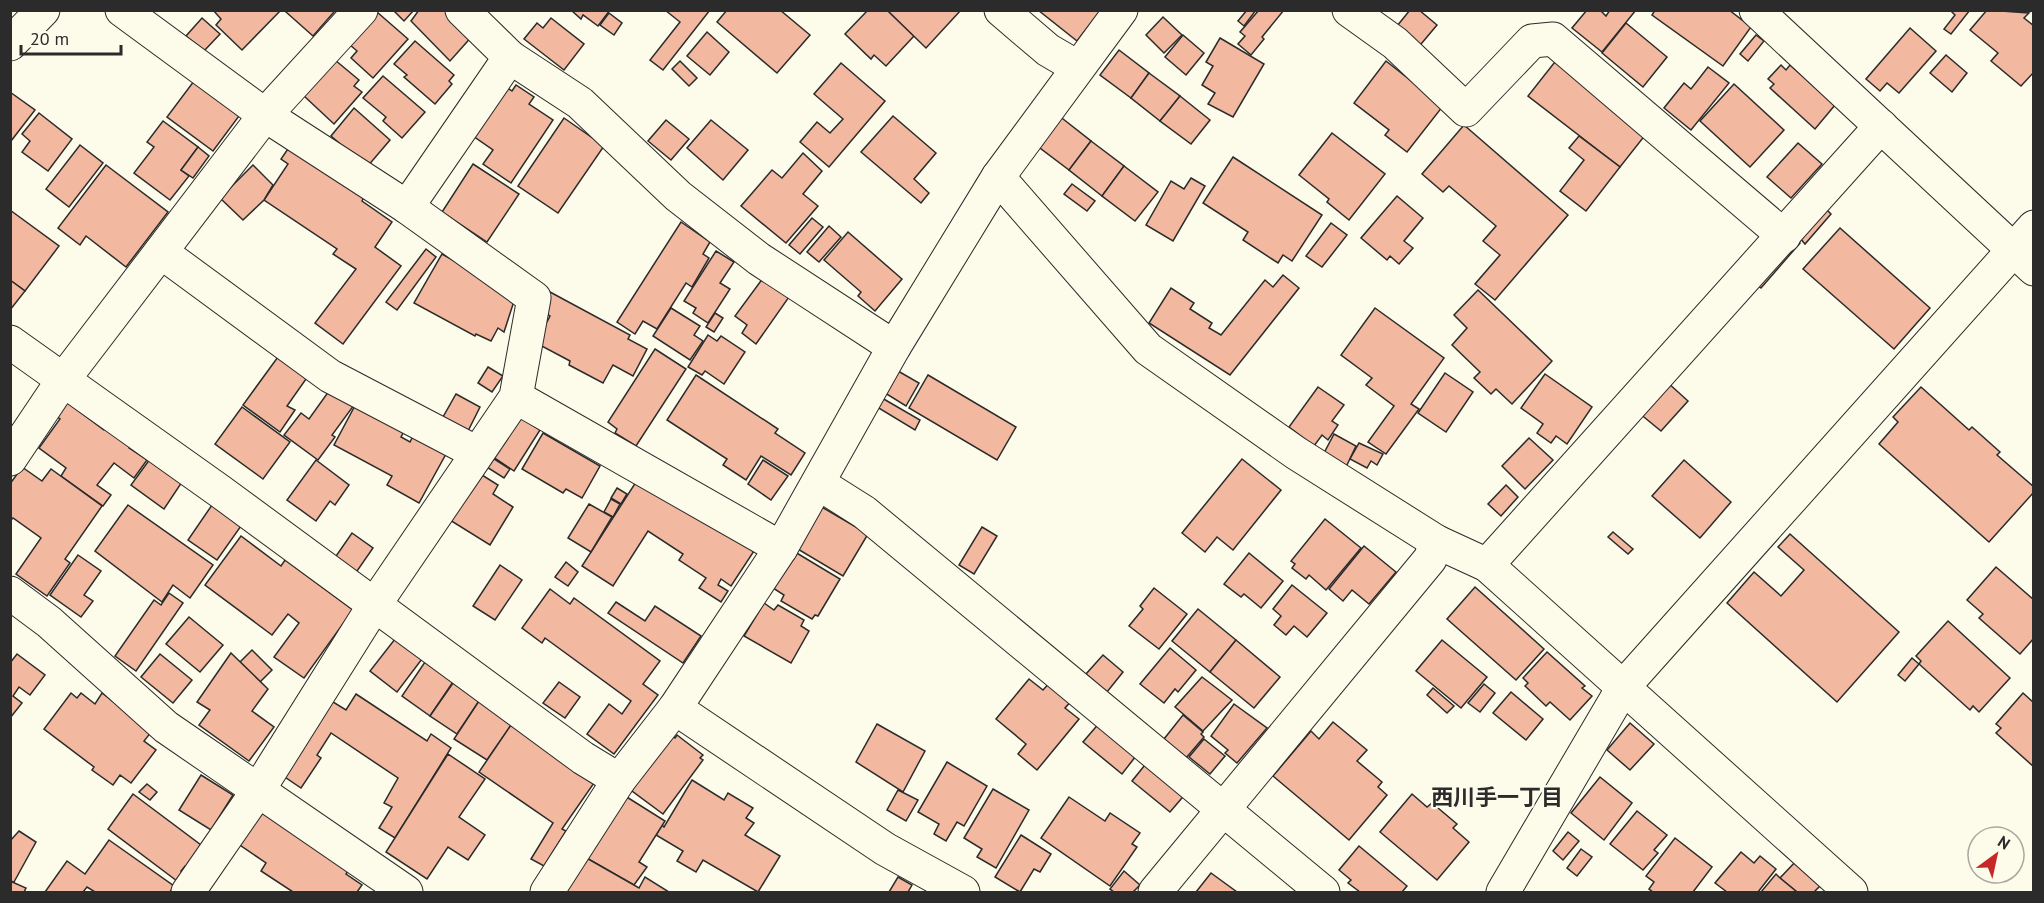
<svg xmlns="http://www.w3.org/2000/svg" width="2044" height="903" font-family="'PT Sans','Noto Sans JP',sans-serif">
	<rect width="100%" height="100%" fill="#fdfbea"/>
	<g fill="#f2b8a0" stroke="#2b2b2b" stroke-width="1.5">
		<polygon points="213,10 281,10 242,50 216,25 221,19"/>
		<polygon points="288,10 332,10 334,12 313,36 286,12"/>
		<polygon points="393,10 414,10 404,21"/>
		<polygon points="419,10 448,10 474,34 450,61 411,21"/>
		<polygon points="571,10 610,10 598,26 583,15 581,19"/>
		<polygon points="665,10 710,10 663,70 650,60 680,22"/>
		<polygon points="727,10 780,10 810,35 777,73 717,22"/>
		<polygon points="868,10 887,10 914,36 886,66 874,55 871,59 845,34"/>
		<polygon points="887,10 961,10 926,48"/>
		<polygon points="1038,10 1101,10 1077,41"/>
		<polygon points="1247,10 1256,10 1244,26 1238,21"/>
		<polygon points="1259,10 1284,10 1262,37 1264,39 1251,55 1238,44 1245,36 1240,32"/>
		<polygon points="1410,10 1419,10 1437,25 1416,50 1393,31"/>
		<polygon points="1587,10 1600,10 1606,16 1610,10 1636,10 1602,52 1572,28"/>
		<polygon points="1655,10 1729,10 1751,27 1723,66 1652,15"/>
		<polygon points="1950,10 1970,10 1951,34 1944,29 1955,15"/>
		<polygon points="1987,10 2029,13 2024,18 2034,26 2034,72 2021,86 1991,61 1998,53 1970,30"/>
		<polygon points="377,12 408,39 373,78 351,58 357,51 349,44"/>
		<polygon points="609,13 622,23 614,35 600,25"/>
		<polygon points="1163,17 1182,35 1164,53 1146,35"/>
		<polygon points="202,18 220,34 204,51 186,36"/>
		<polygon points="551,18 584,44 564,70 524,39 537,23 543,28"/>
		<polygon points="1626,23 1667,57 1643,87 1602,53"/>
		<polygon points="1910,28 1936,51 1899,93 1887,83 1880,91 1866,79"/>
		<polygon points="707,32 729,52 710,75 687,56"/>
		<polygon points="1183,35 1204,53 1186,75 1165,57"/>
		<polygon points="1756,35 1764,41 1748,61 1740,54"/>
		<polygon points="1220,38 1264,64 1233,117 1208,104 1215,93 1202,85 1213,66 1206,62"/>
		<polygon points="415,41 454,75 449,81 452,84 435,104 404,77 407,75 394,64"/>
		<polygon points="1119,50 1149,73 1131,98 1100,75"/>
		<polygon points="1946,55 1967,73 1952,92 1930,73"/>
		<polygon points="1558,58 1650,129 1620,167 1528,96"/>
		<polygon points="335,60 359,80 354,86 362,92 334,124 304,96"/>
		<polygon points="680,61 697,78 689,86 672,69"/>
		<polygon points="1386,61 1443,106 1407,152 1385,135 1389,130 1354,103"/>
		<polygon points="841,63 885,101 829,167 800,142 817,122 830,133 843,119 814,94"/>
		<polygon points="1781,65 1786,70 1790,65 1835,105 1815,129 1770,88 1774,84 1768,79"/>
		<polygon points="1708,67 1729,83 1691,130 1664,108 1684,83 1691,89"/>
		<polygon points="1149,73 1180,96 1160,121 1131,98"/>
		<polygon points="383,76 425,112 402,138 383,121 386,117 363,98"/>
		<polygon points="496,80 512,91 516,85 534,97 529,104 553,120 511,183 483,164 493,150 463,129"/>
		<polygon points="194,81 239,116 213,151 167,117"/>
		<polygon points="1734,84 1784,130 1750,167 1700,121"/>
		<polygon points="10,92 35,110 11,141 10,140"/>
		<polygon points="1180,96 1210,120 1191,144 1160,121"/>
		<polygon points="354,108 390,140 367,167 331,136"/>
		<polygon points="39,113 72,139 48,171 22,152 30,141 22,134"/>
		<polygon points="1058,115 1091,141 1069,170 1036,145"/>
		<polygon points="893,116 936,153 914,179 929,193 921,203 861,152"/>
		<polygon points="564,118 604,146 558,213 518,186"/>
		<polygon points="666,120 689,139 671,160 648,141"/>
		<polygon points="711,120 748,150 723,180 687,148"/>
		<polygon points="163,121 198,147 181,170 189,176 170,200 134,173 154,147 147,142"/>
		<polygon points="1464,125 1568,215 1495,300 1475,284 1500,255 1483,241 1496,226 1449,186 1443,192 1422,174"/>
		<polygon points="1332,133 1385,174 1349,220 1327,202 1329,199 1299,175"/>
		<polygon points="1579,136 1620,167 1586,211 1560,191 1584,160 1569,148"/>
		<polygon points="294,140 364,197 362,201 392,222 375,247 401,266 343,344 315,323 356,269 333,254 337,249 264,200 288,164 281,159"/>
		<polygon points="1091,141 1124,166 1102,196 1069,170"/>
		<polygon points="1798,143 1822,164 1791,198 1767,177"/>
		<polygon points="80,145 103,163 69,207 46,189"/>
		<polygon points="198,147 209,156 193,178 181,170"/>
		<polygon points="803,153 822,171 803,194 818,206 786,243 741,206 772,170 782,178"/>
		<polygon points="1233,157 1322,215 1292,261 1283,255 1278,263 1243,240 1248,232 1203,203"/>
		<polygon points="473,164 519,194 487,242 442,212"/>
		<polygon points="106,165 168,212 126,267 86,236 80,245 58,228"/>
		<polygon points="253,165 273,185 264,200 243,220 220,198"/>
		<polygon points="1124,166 1158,192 1135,221 1102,196"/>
		<polygon points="1191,178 1205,186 1173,241 1146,225 1171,181 1184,189"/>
		<polygon points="1072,184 1095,201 1087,211 1064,194"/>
		<polygon points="1397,196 1423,218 1404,241 1413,248 1399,264 1390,256 1387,260 1361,238"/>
		<polygon points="1824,207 1831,214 1805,244 1799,237"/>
		<polygon points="10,210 59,246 25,291 10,280"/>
		<polygon points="812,218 823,227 800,254 789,245"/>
		<polygon points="681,222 710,242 703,254 709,258 692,287 686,283 657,329 643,321 635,334 617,322"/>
		<polygon points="1331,223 1347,235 1322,267 1306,256"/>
		<polygon points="829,226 841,237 819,262 807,252"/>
		<polygon points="1840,228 1930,308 1894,349 1803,269"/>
		<polygon points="848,232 902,279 875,311 858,296 861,292 824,260"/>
		<polygon points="1796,240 1800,243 1761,288 1757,285"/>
		<polygon points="426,249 436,257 397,310 386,302"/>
		<polygon points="716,251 734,262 720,283 730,289 708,323 693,313 696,308 684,301"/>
		<polygon points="442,254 516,295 504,332 498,328 491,341 476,334 475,336 414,303"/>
		<polygon points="1283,275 1299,288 1230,375 1149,323 1171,288 1194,303 1190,309 1212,323 1209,328 1221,335 1265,280 1273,287"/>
		<polygon points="763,278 789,297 756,344 742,333 747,325 735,316"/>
		<polygon points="10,280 25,291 10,310"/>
		<polygon points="1478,290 1552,361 1512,404 1496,389 1491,394 1474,378 1480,372 1452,345 1467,328 1454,315"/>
		<polygon points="550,292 630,335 628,339 647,349 633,376 613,365 603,383 569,365 570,361 536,343 550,316 540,310"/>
		<polygon points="671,308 700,326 694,335 703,341 690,360 653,336"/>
		<polygon points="1375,308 1444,358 1411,404 1419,409 1386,454 1368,442 1394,406 1366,385 1372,378 1341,355"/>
		<polygon points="715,313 723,318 714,332 706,327"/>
		<polygon points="708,335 717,341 721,336 745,352 724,384 705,371 702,375 688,367"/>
		<polygon points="655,349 686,369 636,446 615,433 617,429 608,422"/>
		<polygon points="283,350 311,372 287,406 295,410 280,432 243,405"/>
		<polygon points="488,367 503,376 492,392 478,383"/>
		<polygon points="898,371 919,383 906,406 885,393"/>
		<polygon points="1445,373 1473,392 1446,432 1418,413"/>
		<polygon points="1545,374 1592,407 1567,444 1556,436 1551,443 1537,433 1543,424 1521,408"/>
		<polygon points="696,375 778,429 775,433 805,453 791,475 761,456 746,480 723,465 727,459 667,420"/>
		<polygon points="928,375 1016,427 997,460 909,408"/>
		<polygon points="1667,382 1688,401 1661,431 1639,413"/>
		<polygon points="334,384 357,401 332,435 335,437 318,460 284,435 301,413 309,419"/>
		<polygon points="1318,387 1344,405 1332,421 1338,425 1328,440 1322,435 1314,446 1289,427"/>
		<polygon points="1921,387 1969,430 1972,427 2000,452 1997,455 2034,487 2034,492 1989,542 1879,444 1898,422 1893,417"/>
		<polygon points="456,394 480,407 468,431 443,417"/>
		<polygon points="882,398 920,420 915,430 877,407"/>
		<polygon points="358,400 407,426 401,437 410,442 415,432 446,454 419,503 387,485 392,476 334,445"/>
		<polygon points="65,401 104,430 107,426 133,444 129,448 147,460 134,478 114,463 97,485 111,495 103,506 61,476 66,468 39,448 60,419 55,415"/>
		<polygon points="242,407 290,442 263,479 215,444"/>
		<polygon points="514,413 540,430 514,471 483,450"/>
		<polygon points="543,433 600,466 582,498 566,489 563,493 522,469"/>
		<polygon points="1334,434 1356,446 1346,467 1323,455"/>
		<polygon points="1529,438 1553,460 1525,489 1502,466"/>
		<polygon points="1359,443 1383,454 1377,465 1371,461 1367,468 1350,459"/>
		<polygon points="488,455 510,469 504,478 482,464"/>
		<polygon points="150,459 182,482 164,509 131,485"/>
		<polygon points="1242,459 1281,490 1233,550 1217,537 1205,552 1182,533"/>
		<polygon points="316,460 349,485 335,505 330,501 316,521 287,500"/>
		<polygon points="763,460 788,476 771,500 748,484"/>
		<polygon points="1684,460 1731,502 1700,538 1652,496"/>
		<polygon points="22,467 42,481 51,469 102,506 65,559 70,563 47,596 16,574 41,538 13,518 10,521 10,484"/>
		<polygon points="474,470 498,485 493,494 513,507 490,545 445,517"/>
		<polygon points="636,482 754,551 731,586 721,579 718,585 728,591 721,602 699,588 706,578 679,560 683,554 648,531 613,586 582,566"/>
		<polygon points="1506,485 1518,497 1501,516 1488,504"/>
		<polygon points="617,488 627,494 621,504 611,498"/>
		<polygon points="611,499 620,504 613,517 604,512"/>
		<polygon points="589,504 612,517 591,552 568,538"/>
		<polygon points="128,505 213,565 190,598 173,585 162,602 95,551"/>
		<polygon points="212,505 241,526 217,560 188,540"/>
		<polygon points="820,506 868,534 843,576 796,548"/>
		<polygon points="1325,519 1361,548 1326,590 1309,575 1306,579 1292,568 1295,564 1291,561"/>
		<polygon points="982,527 997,536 974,574 959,565"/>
		<polygon points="1613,532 1633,549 1628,554 1608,537"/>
		<polygon points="352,533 373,548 355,574 334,559"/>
		<polygon points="1790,534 1899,632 1837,702 1727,603 1754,572 1781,596 1804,570 1778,547"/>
		<polygon points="241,536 281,566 285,560 353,610 304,678 274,657 299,623 288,614 272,635 205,585"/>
		<polygon points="1364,546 1396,572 1369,604 1352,590 1343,601 1329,589"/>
		<polygon points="795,552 840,579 818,616 815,615 812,619 781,601 784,595 773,588"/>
		<polygon points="1249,553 1283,581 1261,608 1244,594 1241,597 1224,584"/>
		<polygon points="78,555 101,571 84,595 93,601 81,617 50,595"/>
		<polygon points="566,562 578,572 568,586 555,577"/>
		<polygon points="500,565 522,580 495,620 473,606"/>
		<polygon points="1996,567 2034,600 2034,638 2020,654 1979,618 1983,614 1967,600"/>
		<polygon points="1292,585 1327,613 1307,637 1294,626 1286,635 1274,625 1281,616 1273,609"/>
		<polygon points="1475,587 1544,649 1516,680 1447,619"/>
		<polygon points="1154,588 1187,614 1159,649 1129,626 1143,609 1140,606"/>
		<polygon points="550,589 570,604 574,598 660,661 643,684 658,695 614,754 587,734 609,704 622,714 631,701 545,638 542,643 522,628"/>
		<polygon points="169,593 183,603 136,671 115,656 154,600 161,605"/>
		<polygon points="616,602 645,621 655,606 701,636 683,663 608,613"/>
		<polygon points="764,603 774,610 778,605 804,620 801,626 809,631 791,663 744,636"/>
		<polygon points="1198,609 1236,640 1210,672 1172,641"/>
		<polygon points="189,617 223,645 200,672 166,644"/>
		<polygon points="1948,621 2010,678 1979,712 1973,706 1970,710 1919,664 1921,661 1916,656"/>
		<polygon points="395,639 422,659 397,692 370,671"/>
		<polygon points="1236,640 1280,677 1254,708 1210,672"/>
		<polygon points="1442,640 1487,677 1461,708 1416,671"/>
		<polygon points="1170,648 1196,670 1178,692 1175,689 1164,703 1140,684"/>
		<polygon points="252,650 272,670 260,682 240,662"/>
		<polygon points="1547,652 1585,686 1582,688 1592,696 1570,720 1550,702 1546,706 1525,686 1528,683 1523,678"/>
		<polygon points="231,653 268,689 252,711 274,727 249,761 199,725 210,710 197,702"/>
		<polygon points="17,654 45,675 30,695 19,687 13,696 22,703 10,718 10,663"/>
		<polygon points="160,654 192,680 173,703 141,677"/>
		<polygon points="1103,655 1123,672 1107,692 1086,674"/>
		<polygon points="1912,658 1919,664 1905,681 1898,675"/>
		<polygon points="425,662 453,682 430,716 402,696"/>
		<polygon points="1202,677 1232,700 1203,731 1175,707"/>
		<polygon points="1029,679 1043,690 1052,680 1074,698 1065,708 1079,719 1037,770 1018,754 1026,744 996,719"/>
		<polygon points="559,682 580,697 565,718 543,703"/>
		<polygon points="453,683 479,701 457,734 430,716"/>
		<polygon points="1484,684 1495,693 1480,712 1468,703"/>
		<polygon points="1433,688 1454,706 1447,713 1427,695"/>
		<polygon points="1511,692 1543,719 1526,740 1493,713"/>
		<polygon points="71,693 77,698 81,693 95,704 102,693 152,731 144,741 156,750 131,783 120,775 113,785 92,770 94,767 44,729"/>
		<polygon points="2023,693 2034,703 2034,767 1996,733 2001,728 1996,724"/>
		<polygon points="356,694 427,741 431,734 451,748 395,838 379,828 392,807 384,803 398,778 331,733 317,755 321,758 301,788 276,771 325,697 346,710"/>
		<polygon points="479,701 511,725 487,760 454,739"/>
		<polygon points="1234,704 1267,728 1237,763 1225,753 1228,750 1211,736"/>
		<polygon points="1183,715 1203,732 1201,734 1204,737 1186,758 1164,739"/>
		<polygon points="1101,721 1139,752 1122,774 1083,742"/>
		<polygon points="1333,722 1367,750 1357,761 1382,782 1378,787 1387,795 1349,840 1273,776 1311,731 1319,739"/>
		<polygon points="1630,723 1654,744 1630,770 1607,750"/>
		<polygon points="877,724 925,751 903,792 856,762"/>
		<polygon points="511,725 594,783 562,829 566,831 544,866 531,859 553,823 479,772"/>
		<polygon points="668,734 675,738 677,735 703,755 700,758 703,760 663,814 628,788"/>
		<polygon points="1204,739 1225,756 1210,774 1189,757"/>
		<polygon points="448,754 485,779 459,817 485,835 468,860 448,847 427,879 386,852"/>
		<polygon points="1149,760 1187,792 1170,812 1132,781"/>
		<polygon points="947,762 987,786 964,826 957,822 946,841 934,834 939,824 918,812"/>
		<polygon points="201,775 233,795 211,830 179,810"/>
		<polygon points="1600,777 1632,803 1604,840 1571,813"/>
		<polygon points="692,780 724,800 728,793 753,808 746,818 754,823 745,835 780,856 758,892 703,860 696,872 677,861 683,851 656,835 662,825 664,827"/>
		<polygon points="147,784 157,792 150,800 139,792"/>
		<polygon points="993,789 1029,810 996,868 977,857 982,849 964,838"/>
		<polygon points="898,790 918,800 906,821 887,810"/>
		<polygon points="133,794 201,845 189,870 185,866 181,871 187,875 181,884 108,829"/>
		<polygon points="622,794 665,821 639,862 647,867 634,885 583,856"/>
		<polygon points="1412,794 1427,807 1432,803 1457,824 1453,828 1469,842 1437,880 1380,832"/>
		<polygon points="1069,797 1105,821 1110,813 1140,833 1132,844 1137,847 1110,886 1041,838"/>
		<polygon points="262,806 351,866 346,874 362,885 357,892 293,892 261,871 266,863 234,841"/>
		<polygon points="1637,811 1667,835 1654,850 1658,853 1643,870 1610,844"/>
		<polygon points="19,831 36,842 14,882 10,881 10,841"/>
		<polygon points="1568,832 1579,841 1563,860 1553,851"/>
		<polygon points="1021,835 1051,854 1040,872 1034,869 1020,892 995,877"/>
		<polygon points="1675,838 1712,867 1693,892 1653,892 1649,889 1654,882 1646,876"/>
		<polygon points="109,840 174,886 170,892 95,892 87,887 83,892 45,892 67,861 85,874"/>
		<polygon points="1359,846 1407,886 1402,892 1360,892 1348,883 1351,880 1339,870"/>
		<polygon points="1581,849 1592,857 1577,876 1567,868"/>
		<polygon points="1741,852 1754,863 1760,856 1776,869 1758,892 1727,892 1715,883"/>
		<polygon points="583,856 639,888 645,877 669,892 561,892"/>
		<polygon points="1797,860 1823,883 1814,892 1797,892 1780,878"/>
		<polygon points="1124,871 1140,885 1133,892 1114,892 1110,889"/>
		<polygon points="1211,873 1237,892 1196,892"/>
		<polygon points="1776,874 1780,878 1797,892 1761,892"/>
		<polygon points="898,877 912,885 908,892 889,892"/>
		<polygon points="10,881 26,888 24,892 10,892"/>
	</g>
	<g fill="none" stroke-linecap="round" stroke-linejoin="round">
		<g stroke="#2b2b2b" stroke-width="35">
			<g id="minor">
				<polyline points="122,10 265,115 407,207 510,57"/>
				<polyline points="462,10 510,57 580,103 678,196 759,259 894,347"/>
				<polyline points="1001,10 1048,50 1077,67"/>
				<polyline points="1349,10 1395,43 1466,110 1532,41 1553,39 1784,236"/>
				<polyline points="1756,10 2034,269"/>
				<polyline points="10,44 43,10"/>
				<polyline points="998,177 1148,349 1296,453 1437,542 1487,565 1851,892"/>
				<polyline points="161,252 330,376 477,453"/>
				<polyline points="10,342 221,492 583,758 619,780"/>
				<polyline points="516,397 781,548"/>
				<polyline points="10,459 63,380 265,115 361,10"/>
				<polyline points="818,483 864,512 1323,892"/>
				<polyline points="1487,565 1881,126"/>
				<polyline points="10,593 49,622 166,727 406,892"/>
				<polyline points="675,708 885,849 963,892"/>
				<polyline points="188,892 257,792 375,604 516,397 534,298 407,207"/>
				<polyline points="547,892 619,780 675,708 781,548 894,347 998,177 1121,10"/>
				<polyline points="1155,892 1430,559 1437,542"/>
				<polyline points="1503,892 1624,686 2034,227"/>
			</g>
		</g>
		<use href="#minor" stroke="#fdfbea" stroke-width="33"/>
	</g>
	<g text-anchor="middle" stroke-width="4.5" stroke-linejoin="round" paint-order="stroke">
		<g font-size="22" font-weight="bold" fill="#2b2b2b" stroke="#fdfbea">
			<text x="1497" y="805">西川手一丁目</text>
		</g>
	</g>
	<rect width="2044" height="903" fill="none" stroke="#2b2b2b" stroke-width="24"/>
	<g transform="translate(1996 855) rotate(33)"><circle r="28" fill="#fdfbea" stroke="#a9a89e" stroke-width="1.5"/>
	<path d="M0-4.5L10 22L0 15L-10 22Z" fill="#c62828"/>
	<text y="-9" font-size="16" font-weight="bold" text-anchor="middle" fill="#2b2b2b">N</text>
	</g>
	<path d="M21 45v9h100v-9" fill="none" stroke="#2b2b2b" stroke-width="3"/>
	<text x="30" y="45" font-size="18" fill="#2b2b2b" stroke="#fdfbea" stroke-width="4.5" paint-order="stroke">20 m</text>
</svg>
